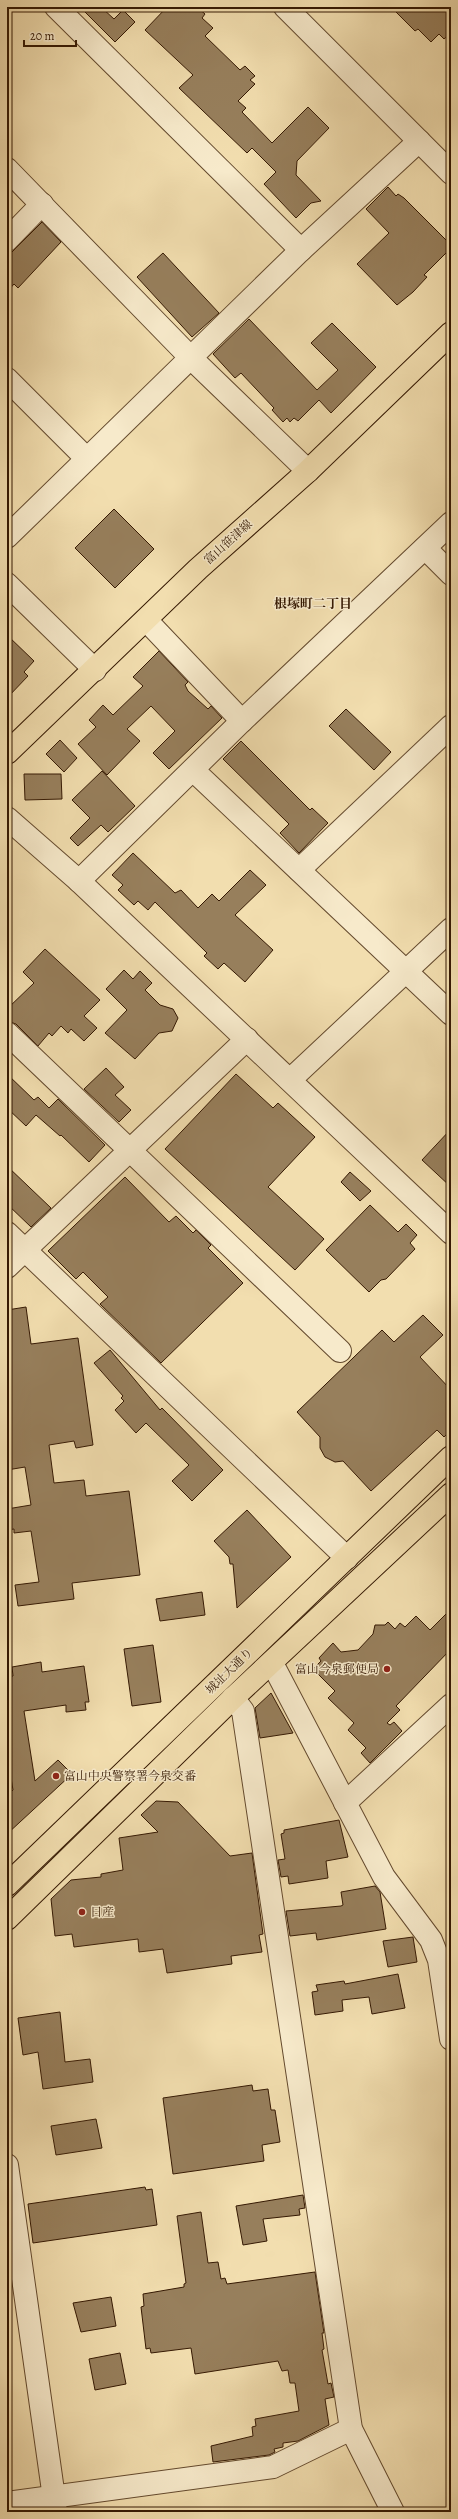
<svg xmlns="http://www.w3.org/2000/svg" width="458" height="2519" font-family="Alegreya,'Noto Serif JP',serif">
	<rect width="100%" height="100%" fill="#f2deaf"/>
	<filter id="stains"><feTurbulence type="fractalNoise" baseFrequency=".005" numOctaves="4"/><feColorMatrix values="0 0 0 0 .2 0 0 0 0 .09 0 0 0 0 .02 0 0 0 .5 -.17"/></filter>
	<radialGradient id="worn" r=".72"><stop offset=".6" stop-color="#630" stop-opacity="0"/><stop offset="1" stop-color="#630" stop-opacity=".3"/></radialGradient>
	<g fill="#977f5c" stroke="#351903">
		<polygon points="80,7 101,7 114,19 123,10 135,22 115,42"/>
		<polygon points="167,7 197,7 205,14 202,18 213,28 205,36 240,70 245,66 255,76 250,80 255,84 238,101 246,108 242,112 272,143 308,107 329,128 297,161 296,175 321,201 311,203 296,218 264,184 276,172 252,148 247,153 179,88 193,75 145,30"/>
		<polygon points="391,7 451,7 451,33 444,39 439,34 431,42 418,29 415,31"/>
		<polygon points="388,187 396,196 398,194 404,198 451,245 451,248 424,275 427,277 413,292 397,305 357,264 389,233 366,209"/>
		<polygon points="42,222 61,242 18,288 14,284 7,292 7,257"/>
		<polygon points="163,253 219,313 192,337 137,277"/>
		<polygon points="249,319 317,390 338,370 311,343 332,323 376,367 331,413 319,400 298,421 294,418 290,422 287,418 283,422 272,410 274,408 241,373 235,378 213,354"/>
		<polygon points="114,509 154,549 115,588 75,548"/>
		<polygon points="7,635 34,661 24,672 28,676 7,698"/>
		<polygon points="159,651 188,682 185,685 188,691 208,709 211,706 222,718 169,769 153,753 175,731 151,706 127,729 140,741 107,775 78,744 96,727 89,720 103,705 113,715 143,686 133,677"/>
		<polygon points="346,709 391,752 374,770 329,726"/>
		<polygon points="60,740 77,758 64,772 46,754"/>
		<polygon points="241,741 310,810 312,808 328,823 299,853 280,833 289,824 223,759"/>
		<polygon points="102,771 135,806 108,832 101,825 78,846 70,838 90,818 72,800"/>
		<polygon points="24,774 61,774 62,799 25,800"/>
		<polygon points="133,853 175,893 181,890 198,908 212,894 219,901 250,870 266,885 235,915 273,950 245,982 224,963 218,969 204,956 207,953 155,902 148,910 138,901 134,905 118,890 123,885 112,875"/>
		<polygon points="45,949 100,1000 84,1016 97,1028 84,1041 71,1029 68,1033 61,1026 52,1036 49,1033 38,1046 16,1024 7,1021 7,1009 34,983 23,972"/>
		<polygon points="124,970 133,979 140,971 152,983 145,990 160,1005 173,1009 178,1018 172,1031 159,1033 135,1059 105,1033 127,1010 106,989"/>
		<polygon points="106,1068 124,1087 115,1095 131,1110 119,1122 84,1089"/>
		<polygon points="7,1074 34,1100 38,1097 49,1108 58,1099 105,1145 89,1162 61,1135 60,1136 36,1115 26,1126 7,1108"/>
		<polygon points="236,1074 273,1108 278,1103 315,1137 268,1187 324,1239 295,1270 165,1149"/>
		<polygon points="451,1129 451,1187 422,1160"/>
		<polygon points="7,1166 51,1208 31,1227 7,1204"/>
		<polygon points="350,1172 371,1191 360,1201 341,1182"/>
		<polygon points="125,1177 169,1222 176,1216 193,1233 196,1230 211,1245 208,1248 243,1283 161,1363 100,1304 108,1297 83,1272 76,1279 48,1251"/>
		<polygon points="370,1205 398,1232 406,1224 417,1235 410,1243 415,1249 386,1279 381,1280 369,1292 326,1250"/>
		<polygon points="26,1307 31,1344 78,1338 93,1445 76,1448 74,1441 49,1445 54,1483 84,1480 86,1496 129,1491 140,1575 72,1583 74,1599 18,1606 15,1585 39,1582 31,1531 14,1533 14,1529 7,1530 7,1509 31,1505 25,1467 7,1470 7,1310"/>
		<polygon points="423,1315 443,1335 420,1357 451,1390 451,1430 444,1437 437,1430 371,1491 343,1461 335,1462 325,1457 320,1448 320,1437 297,1412 382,1330 394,1342"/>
		<polygon points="110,1350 160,1410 162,1408 223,1470 192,1501 172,1481 189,1465 146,1423 136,1433 115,1410 124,1401 121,1398 123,1396 94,1363"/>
		<polygon points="247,1510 291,1557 237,1608 233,1564 230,1564 229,1557 214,1541"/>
		<polygon points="202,1592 205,1615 160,1621 156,1599"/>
		<polygon points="451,1609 451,1649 396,1706 400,1710 387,1723 390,1725 394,1722 402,1731 370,1763 361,1753 366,1748 348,1730 354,1723 328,1698 335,1691 313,1669 321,1661 319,1658 333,1643 341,1652 358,1650 373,1634 375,1625 385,1625 388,1622 395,1629 400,1623 405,1627 416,1616 430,1630"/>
		<polygon points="153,1645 161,1702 132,1706 124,1649"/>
		<polygon points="41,1662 42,1672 84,1666 89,1702 85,1702 86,1710 66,1712 66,1705 24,1711 35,1781 58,1760 72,1774 7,1834 7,1796 13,1790 7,1754 7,1677 13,1676 12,1667"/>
		<polygon points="271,1693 293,1733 260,1738 255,1708"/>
		<polygon points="156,1801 178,1802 230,1856 252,1853 263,1934 259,1935 262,1952 231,1956 232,1964 167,1973 163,1949 139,1952 138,1939 74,1947 72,1934 55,1936 51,1899 71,1880 101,1877 101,1874 123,1870 119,1838 158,1832 141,1815"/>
		<polygon points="339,1820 348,1857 326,1861 328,1878 289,1884 288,1876 281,1877 278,1860 285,1859 281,1834 284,1833 284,1830"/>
		<polygon points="375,1886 380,1892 386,1929 317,1940 316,1933 290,1936 286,1911 341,1906 343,1905 341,1892"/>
		<polygon points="413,1937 417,1962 388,1967 383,1941"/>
		<polygon points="398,1974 405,2008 372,2014 369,1997 342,2000 343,2011 315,2015 312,1992 318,1991 316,1985 344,1981 345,1984"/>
		<polygon points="60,2012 65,2062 90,2059 93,2082 43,2089 38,2052 23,2055 18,2018"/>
		<polygon points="252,2085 253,2091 268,2089 271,2110 275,2110 280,2142 262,2145 264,2161 173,2174 163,2098"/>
		<polygon points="96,2119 102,2148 56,2155 51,2126"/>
		<polygon points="145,2187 146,2190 152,2189 157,2225 33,2243 28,2204"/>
		<polygon points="303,2195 305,2208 299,2209 300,2215 263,2219 267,2241 243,2245 236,2206"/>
		<polygon points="201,2212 208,2263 218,2262 221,2279 225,2278 227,2284 315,2272 324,2333 322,2333 324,2349 322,2350 328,2384 331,2383 334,2397 325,2399 329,2425 298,2441 283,2443 283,2447 274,2449 275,2452 269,2455 213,2462 211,2446 253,2436 252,2427 256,2426 255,2419 299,2411 295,2383 290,2383 288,2370 282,2371 278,2361 195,2374 191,2348 151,2353 150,2348 146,2349 141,2307 144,2306 143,2294 184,2287 184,2284 186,2283 177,2216"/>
		<polygon points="111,2297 116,2326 81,2332 73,2303"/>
		<polygon points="120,2353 126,2384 95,2390 89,2359"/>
	</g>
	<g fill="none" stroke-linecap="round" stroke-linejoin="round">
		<g stroke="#644a2e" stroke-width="24">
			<g id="minor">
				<polyline points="56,7 301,250"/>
				<polyline points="285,7 451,173"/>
				<polyline points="7,169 191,358 308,471"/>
				<polyline points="7,240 42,204"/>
				<polyline points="7,379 86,458"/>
				<polyline points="7,537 301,250 419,141"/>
				<polyline points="425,548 451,574"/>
				<polyline points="7,584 95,670"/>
				<polyline points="146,620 242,721"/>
				<polyline points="193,770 451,1014"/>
				<polyline points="7,818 79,881 451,1233"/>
				<polyline points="299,870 451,726"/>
				<polyline points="79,881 242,721 451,523"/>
				<polyline points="7,1033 340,1351"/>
				<polyline points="291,1079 451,929"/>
				<polyline points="7,1233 347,1558"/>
				<polyline points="7,1267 247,1039"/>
				<polyline points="272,1663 384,1877 431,1940 439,1960 451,2039"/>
				<polyline points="233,1698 243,1711 351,2429 393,2512"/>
				<polyline points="345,1803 451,1705"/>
				<polyline points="7,2165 56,2512"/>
				<polyline points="7,2503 273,2467 351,2429"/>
			</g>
		</g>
		<g stroke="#351903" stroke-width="24">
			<polyline id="major" points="7,753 198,569 308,471 451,333"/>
		</g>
		<g stroke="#351903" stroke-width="24">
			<g id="highway">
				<polyline points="7,1885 451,1457"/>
				<polyline points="7,1919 233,1698 451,1494"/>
			</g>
		</g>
		<use href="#minor" stroke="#f7eacb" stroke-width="22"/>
		<use href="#major" stroke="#f2deaf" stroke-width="22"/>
		<use href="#highway" stroke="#f2deaf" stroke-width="22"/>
	</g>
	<g fill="#8f2418" stroke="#f7eacb" stroke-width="1.5">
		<circle cx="387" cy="1669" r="4"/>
		<circle cx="56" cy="1776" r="4"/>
		<circle cx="82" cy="1912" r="4"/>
	</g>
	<g text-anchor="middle" stroke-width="3" stroke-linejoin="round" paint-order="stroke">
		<g font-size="12" fill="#351903" stroke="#f7eacb">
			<text transform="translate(228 542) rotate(-42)" y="4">富山笹津線</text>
			<text transform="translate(229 1671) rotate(-44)" y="4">城址大通り</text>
		</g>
		<g font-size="12" fill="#351903" stroke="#f7eacb" text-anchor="start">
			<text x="379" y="1673" text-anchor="end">富山今泉郵便局</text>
			<text x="64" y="1780">富山中央警察署今泉交番</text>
			<text x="90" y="1916">日産</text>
		</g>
		<g font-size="13" font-weight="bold" fill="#351903" stroke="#f7eacb">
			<text x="313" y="608">根塚町二丁目</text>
		</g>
	</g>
	<rect width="458" height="2519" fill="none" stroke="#f2deaf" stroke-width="24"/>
	<rect x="8" y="8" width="442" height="2503" fill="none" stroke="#351903" stroke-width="2"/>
	<rect x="12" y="12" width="434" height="2495" fill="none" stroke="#351903"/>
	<path d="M24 40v6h52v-6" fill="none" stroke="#351903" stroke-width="2"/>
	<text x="30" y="40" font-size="12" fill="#351903" stroke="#f7eacb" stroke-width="3" paint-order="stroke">20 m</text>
	<rect width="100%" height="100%" filter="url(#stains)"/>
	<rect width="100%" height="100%" fill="url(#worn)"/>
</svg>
